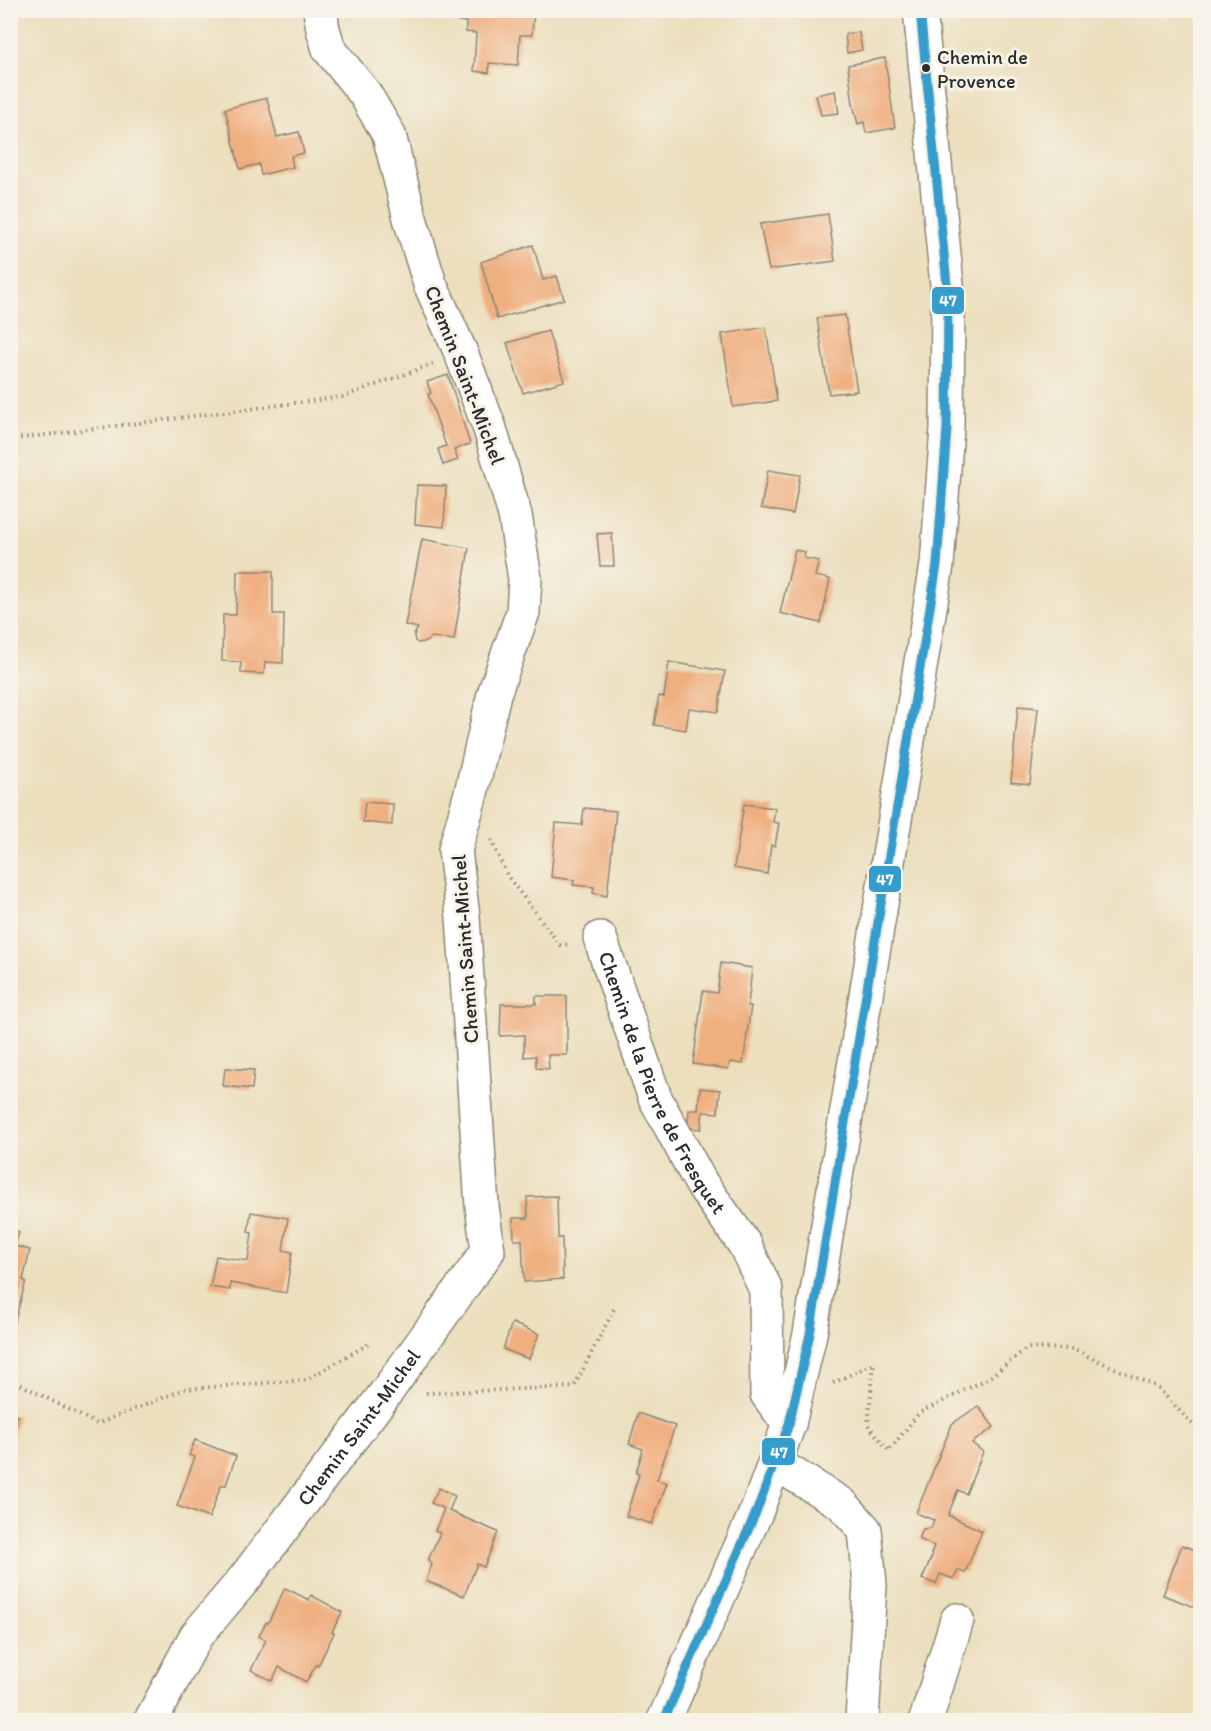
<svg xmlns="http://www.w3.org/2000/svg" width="1211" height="1731" font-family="Itim,sans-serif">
	<rect width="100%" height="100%" fill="#f7f3e8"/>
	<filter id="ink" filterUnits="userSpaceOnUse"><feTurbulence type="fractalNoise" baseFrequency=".0167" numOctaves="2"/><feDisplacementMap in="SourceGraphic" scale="12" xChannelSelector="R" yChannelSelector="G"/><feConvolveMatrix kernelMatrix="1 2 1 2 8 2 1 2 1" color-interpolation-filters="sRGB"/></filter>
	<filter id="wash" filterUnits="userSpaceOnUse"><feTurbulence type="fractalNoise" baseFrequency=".008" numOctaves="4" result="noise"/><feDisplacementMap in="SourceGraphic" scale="24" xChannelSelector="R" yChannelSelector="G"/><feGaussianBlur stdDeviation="1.35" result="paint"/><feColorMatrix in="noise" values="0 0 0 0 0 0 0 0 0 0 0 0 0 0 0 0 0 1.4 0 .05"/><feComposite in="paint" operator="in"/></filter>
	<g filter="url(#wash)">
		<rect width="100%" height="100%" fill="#ecdfbe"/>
		<g id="blocks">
			<g fill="#efaf7f">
				<polygon points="442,10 534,12 532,35 520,35 518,65 489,63 489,73 474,71 476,33 466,32 466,22 442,18"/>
				<polygon points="859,32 862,50 847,53 845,34"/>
				<polygon points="885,58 895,128 866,133 864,122 858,124 853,104 848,65"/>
				<polygon points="835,91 839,113 821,115 816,95"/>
				<polygon points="267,98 277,137 299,132 304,153 291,156 293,167 261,175 259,164 240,169 225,109"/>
				<polygon points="828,214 835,261 769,270 760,224"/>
				<polygon points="533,245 543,280 557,276 564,299 497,319 481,262"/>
				<polygon points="845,315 857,391 829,394 817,318"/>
				<polygon points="766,327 777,401 733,407 722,334"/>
				<polygon points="548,331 564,381 523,393 507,343"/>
				<polygon points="448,375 470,444 454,450 458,460 443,465 438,449 446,446 428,394 431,393 427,382"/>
				<polygon points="768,470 800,475 793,514 761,508"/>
				<polygon points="417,485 446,486 444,527 415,524"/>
				<polygon points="612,533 614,566 600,566 597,534"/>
				<polygon points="422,539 469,548 454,640 431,637 428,641 418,643 415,641 414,635 418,628 405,625"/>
				<polygon points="795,550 805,552 804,558 819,561 815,576 830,579 821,623 780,613"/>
				<polygon points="237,571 273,571 273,614 284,614 283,663 265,662 264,674 241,673 241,662 222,661 223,615 236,615"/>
				<polygon points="669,662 725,671 718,712 689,708 686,730 654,725 659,696 664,697"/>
				<polygon points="1018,706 1038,708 1030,784 1011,782"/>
				<polygon points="365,802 393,804 392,825 363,822"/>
				<polygon points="744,804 775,808 773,822 779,823 775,846 771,845 767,874 734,868"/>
				<polygon points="584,808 616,811 607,896 593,893 594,887 573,885 574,880 551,877 556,823 582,825"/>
				<polygon points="721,963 752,968 748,1006 751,1006 743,1064 730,1062 728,1069 693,1064 703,991 717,993"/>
				<polygon points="536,996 567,996 567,1055 548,1055 549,1069 536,1068 536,1056 524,1057 524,1035 500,1036 501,1004 536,1004"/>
				<polygon points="225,1068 254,1070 252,1089 223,1086"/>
				<polygon points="700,1088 720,1090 718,1113 703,1112 701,1129 687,1128 689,1110 698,1110"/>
				<polygon points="557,1196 558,1238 562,1238 563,1279 524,1282 522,1240 514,1240 513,1218 528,1218 527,1197"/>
				<polygon points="251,1212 288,1218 283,1250 292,1252 286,1293 230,1283 230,1290 210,1287 216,1256 248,1261 252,1233 248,1232"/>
				<polygon points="10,1230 19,1232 15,1246 30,1250 23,1280 26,1281 11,1334"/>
				<polygon points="512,1323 539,1334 529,1359 503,1349"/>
				<polygon points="978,1406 994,1427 972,1443 983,1452 966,1494 958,1490 948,1515 982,1531 965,1573 958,1570 954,1579 940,1574 936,1584 922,1579 932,1556 931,1554 934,1546 919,1539 923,1529 931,1528 934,1520 916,1513 952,1424"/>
				<polygon points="638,1413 675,1426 657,1480 667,1483 652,1524 626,1516 639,1474 636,1473 643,1449 629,1444"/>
				<polygon points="10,1414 18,1416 11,1448 10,1448"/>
				<polygon points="195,1440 236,1456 226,1485 221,1485 209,1518 177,1506 195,1457 189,1455"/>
				<polygon points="439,1488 455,1496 449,1511 498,1532 484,1567 477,1564 464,1596 426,1581 432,1564 428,1560 440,1533 435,1531 444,1509 431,1503"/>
				<polygon points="1182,1545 1200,1552 1200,1609 1163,1595"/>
				<polygon points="285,1588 309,1600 311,1595 342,1612 332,1632 334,1633 318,1666 316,1665 306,1682 279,1667 272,1681 251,1670 266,1640 259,1636 266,1622 268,1623"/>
			</g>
		</g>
	</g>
	<g filter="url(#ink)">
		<use href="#blocks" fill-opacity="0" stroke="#8c8574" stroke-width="1.5"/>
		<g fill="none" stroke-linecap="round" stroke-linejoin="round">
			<g stroke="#8c8574" stroke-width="36">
				<g id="minor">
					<path id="s1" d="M600,938l55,160 46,85 44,62 21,45 1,104 22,30"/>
					<polyline points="775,1463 842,1504 865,1530 870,1585 862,1720"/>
					<path id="s2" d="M151,1720l45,-84 49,-58 140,-184 103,-143 -6,-45 -19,-289 -8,-67 16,-57 23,-99 29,-82 2,-33 -10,-64 -25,-86 -29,-76 -31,-69 -19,-62 -22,-87 -24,-41 -36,-45 -6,-20 -3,-19"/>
					<polyline points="664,1720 757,1510 789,1424 810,1334 937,565 947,428 948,295 920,10"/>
					<polyline points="926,1720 957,1620"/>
				</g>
			</g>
			<g stroke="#8c8574" stroke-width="4" stroke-dasharray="1.5 4.5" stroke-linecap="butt">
				<polyline points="10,443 14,439 342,397 433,364"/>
				<polyline points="491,840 508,877 560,945 569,944"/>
				<polyline points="10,1379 97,1424 185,1389 306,1380 370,1343"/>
				<polyline points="833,1383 874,1363 868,1425 889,1451 919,1413 989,1378 1027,1348 1072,1349 1157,1387 1200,1432"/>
				<polyline points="426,1393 574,1387 614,1309"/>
			</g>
			<use href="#minor" stroke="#fff" stroke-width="33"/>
			<g stroke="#f7f3e8" stroke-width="14">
				<polyline id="bus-1" points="664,1720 757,1510 789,1424 810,1334 937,565 947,428 948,295 920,10"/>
			</g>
			<use href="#bus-1" stroke="#359cce" stroke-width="9"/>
		</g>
	</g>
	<circle fill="#2b2b2b" stroke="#f7f3e8" stroke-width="2" cx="926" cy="68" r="5"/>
	<g text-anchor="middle" stroke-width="6" stroke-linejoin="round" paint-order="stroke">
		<g font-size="20" fill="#2b2b2b" stroke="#f7f3e8" text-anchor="start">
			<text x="937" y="64">Chemin de<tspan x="937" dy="24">Provence</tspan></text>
		</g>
		<g font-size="21" fill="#2b2b2b" stroke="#f7f3e8">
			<text transform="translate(465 375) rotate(69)" y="7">Chemin Saint-Michel</text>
			<text transform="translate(465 949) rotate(-94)" y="7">Chemin Saint-Michel</text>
			<text dy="7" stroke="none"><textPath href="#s1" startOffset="158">Chemin de la Pierre de Fresquet</textPath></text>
			<text dy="7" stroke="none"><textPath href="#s2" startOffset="360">Chemin Saint-Michel</textPath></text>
		</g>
	</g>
	<g stroke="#f7f3e8" stroke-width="2">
		<rect x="931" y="286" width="34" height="29" rx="6" fill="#359cce"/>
		<rect x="868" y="865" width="34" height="28" rx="6" fill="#359cce"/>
		<rect x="761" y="1437" width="35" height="29" rx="6" fill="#359cce"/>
	</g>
	<g font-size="16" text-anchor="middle" font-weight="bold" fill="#fff">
		<text x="948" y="306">47</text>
		<text x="885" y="885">47</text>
		<text x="779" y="1458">47</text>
	</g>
	<rect width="1211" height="1731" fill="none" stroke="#f7f3e8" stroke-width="36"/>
</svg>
